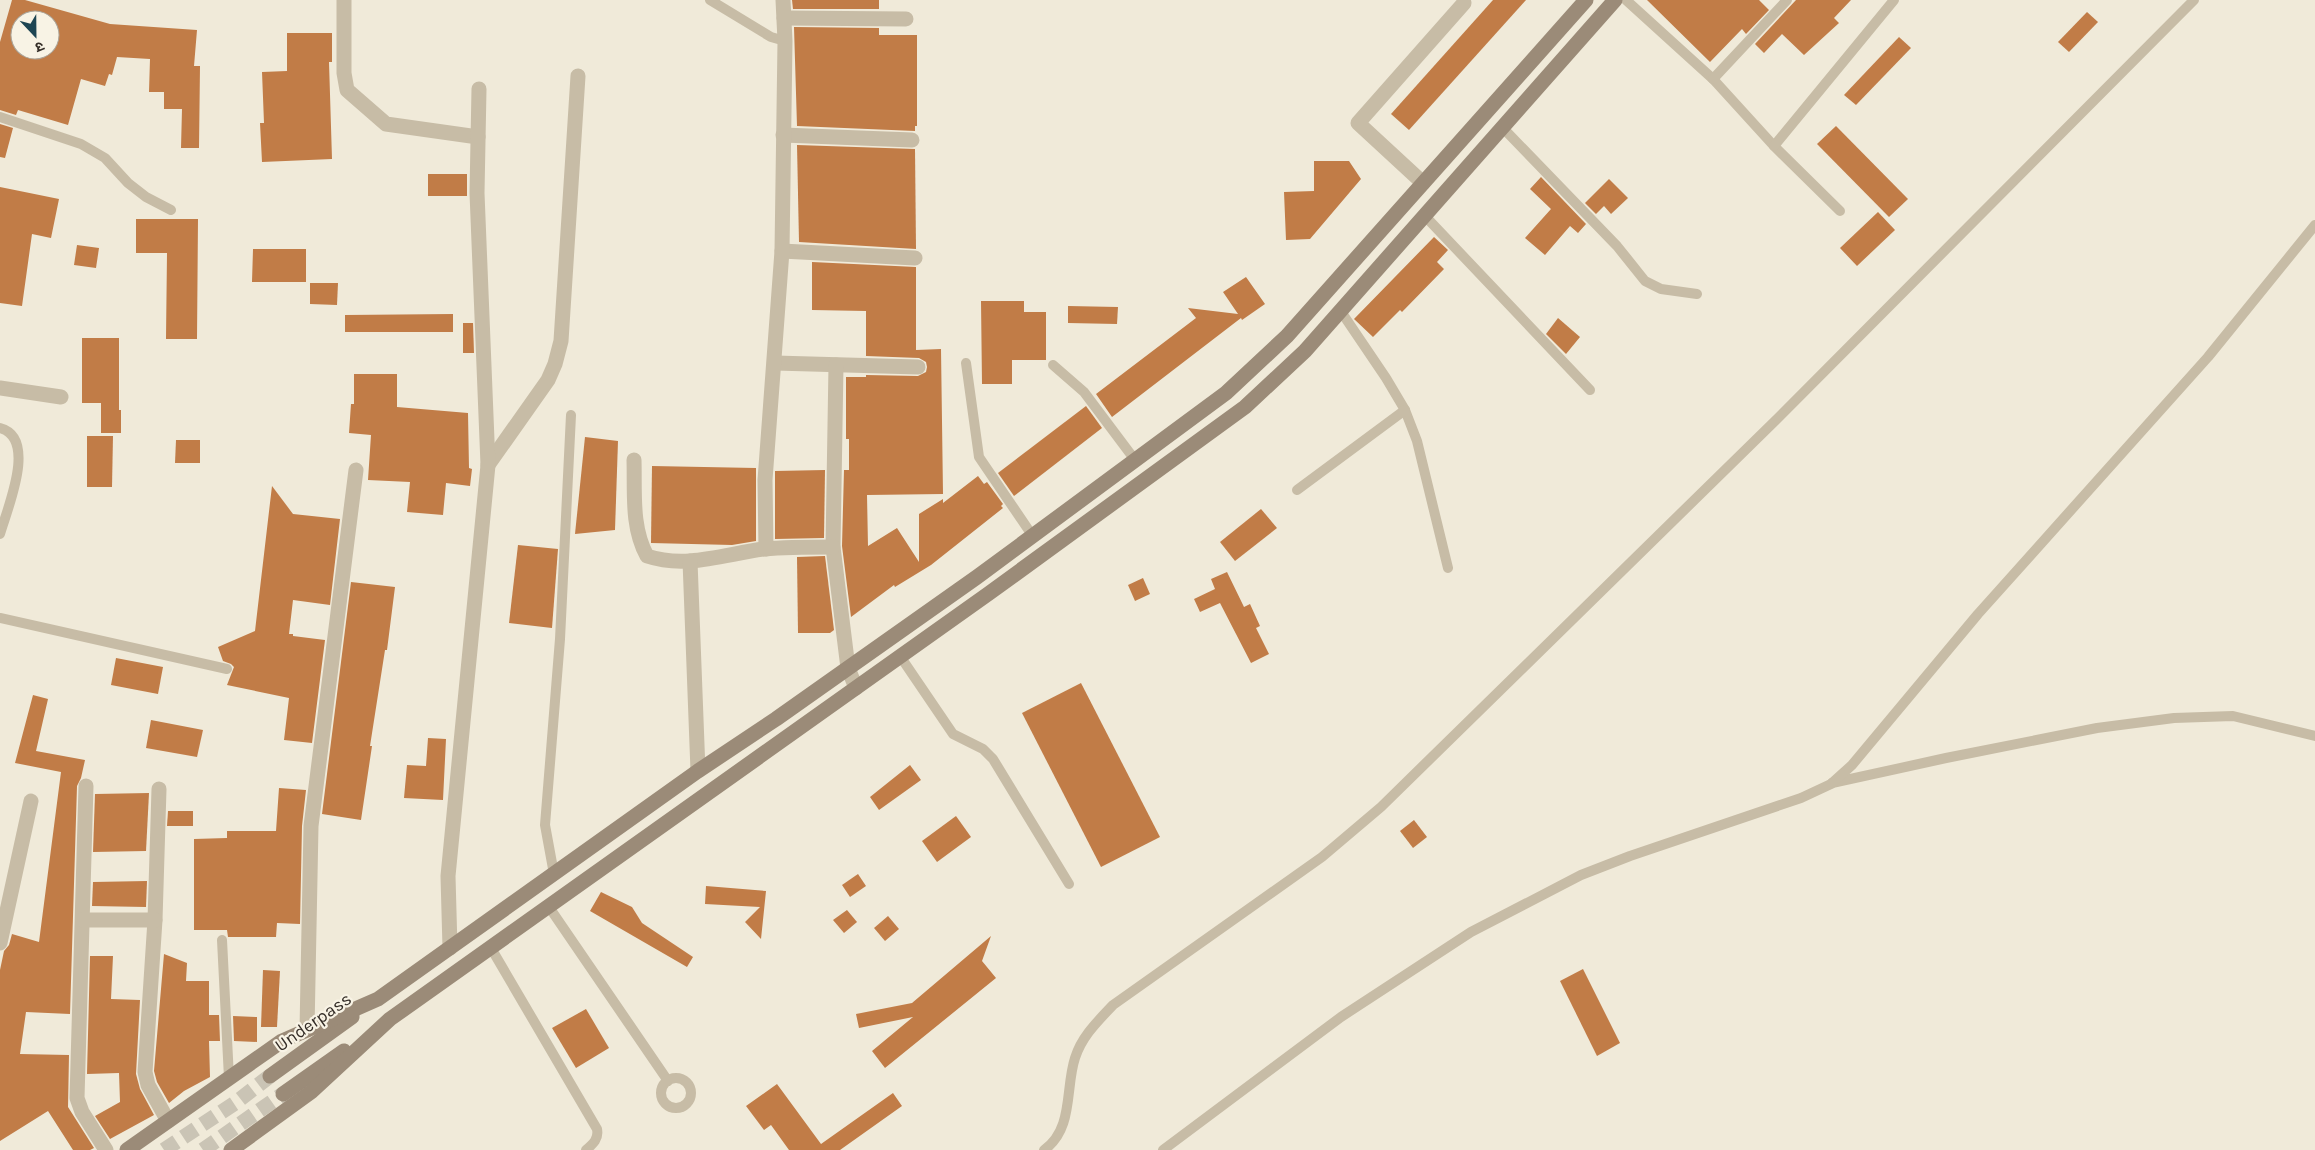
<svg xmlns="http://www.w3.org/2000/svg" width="2315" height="1150" font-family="Karla,'Noto Sans Devanagari',sans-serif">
	<rect width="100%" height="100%" fill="#f0ead9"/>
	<g fill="#c17c47" fill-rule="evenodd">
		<path d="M12,0h13l85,24 87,6 -3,36h6l-1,82h-18l1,-39h-18v-17h-15l1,-33 -33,-2 -5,18 -3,-1 -4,12 -24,-7 -13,46 -50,-15 -2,5 -16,-5v-68zM20,20h30v30h-30z"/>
		<polygon points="792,0 879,0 879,9 793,9"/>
		<polygon points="1493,0 1526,0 1409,130 1391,114"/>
		<polygon points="1647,0 1759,0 1769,10 1746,34 1742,29 1710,62"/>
		<polygon points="1796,0 1851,0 1834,18 1839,23 1804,55 1782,34 1764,53 1755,44"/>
		<polygon points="2087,12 2098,22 2069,52 2058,42"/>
		<polygon points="794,27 879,28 879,35 917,35 917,126 915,126 915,131 797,126"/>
		<polygon points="287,33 332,33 332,62 329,62 332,159 262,162 260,123 264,123 262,72 287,71"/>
		<polygon points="1899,37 1911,48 1856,105 1844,95"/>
		<polygon points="0,124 13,128 5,158 0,157"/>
		<polygon points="1836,126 1908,199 1889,217 1817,144"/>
		<polygon points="797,145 915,149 916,249 799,242"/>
		<polygon points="1314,161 1349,161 1361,179 1310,239 1286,240 1284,192 1314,191"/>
		<rect x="428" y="174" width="39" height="22"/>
		<polygon points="1541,177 1586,224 1578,233 1570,226 1545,255 1525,238 1551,209 1530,189"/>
		<polygon points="1609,179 1628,198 1611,214 1604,206 1596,214 1585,203"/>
		<polygon points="0,187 59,199 51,238 32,234 22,306 0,303"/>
		<polygon points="1878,212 1895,230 1857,266 1840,248"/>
		<polygon points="136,219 198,219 197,339 166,339 167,253 136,253"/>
		<polygon points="1434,237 1448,250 1437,262 1444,269 1402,312 1400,310 1373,337 1354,319"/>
		<polygon points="77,245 99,248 96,268 74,265"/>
		<polygon points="253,249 306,249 306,282 252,282"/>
		<polygon points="812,262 916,267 916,350 941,349 943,494 867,495 868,546 897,528 919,562 919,514 943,499 943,503 978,476 984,484 987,482 1003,504 1001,506 1003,508 931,565 895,587 894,585 851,617 842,546 844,470 849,470 849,439 846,439 846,377 866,377 866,375 918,376 926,372 927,367 926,362 919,358 866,356 866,311 812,310"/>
		<polygon points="1246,277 1265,304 1242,320 1241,318 1112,417 1096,394 1196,318 1188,308 1238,314 1223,292"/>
		<polygon points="310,283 338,283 337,305 310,304"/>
		<polygon points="981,301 1024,301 1024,312 1046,312 1046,360 1012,360 1012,384 982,384"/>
		<polygon points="1068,306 1118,307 1117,324 1068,323"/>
		<polygon points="453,314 453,332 345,332 345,315"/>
		<polygon points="1558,318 1580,337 1566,354 1546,334"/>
		<polygon points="463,323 473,323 474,353 463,353"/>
		<polygon points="82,338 119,338 119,410 121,410 121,433 101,433 101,403 82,403"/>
		<polygon points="354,374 397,374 397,407 468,413 469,468 472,469 470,486 446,483 443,515 407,512 410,482 368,480 371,435 349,433 351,404 354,404"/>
		<polygon points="1086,406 1102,428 1014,496 998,473"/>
		<polygon points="87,436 113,436 112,487 87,487"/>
		<polygon points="585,437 618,441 615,530 575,534"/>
		<polygon points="176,440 200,440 200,463 175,463"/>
		<polygon points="652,466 756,468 756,541 732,545 651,543"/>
		<polygon points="825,470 824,538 775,539 775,471"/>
		<polygon points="272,486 293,514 340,519 330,605 293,600 289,634 293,634 293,636 325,640 312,743 284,740 289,698 227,685 234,667 231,664 223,661 218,647 255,631"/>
		<polygon points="1261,509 1277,528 1235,561 1220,542"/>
		<polygon points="518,545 558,549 552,628 509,623"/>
		<polygon points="825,556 834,630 830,633 798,633 797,557"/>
		<polygon points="1227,572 1244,607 1250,604 1260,626 1256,628 1269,654 1251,663 1220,603 1200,612 1194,599 1215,589 1211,579"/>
		<polygon points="1143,578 1150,594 1135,601 1128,585"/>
		<polygon points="351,582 395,587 387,650 385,650 370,746 372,746 361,820 322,814"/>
		<polygon points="116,658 163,667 158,694 111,685"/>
		<polygon points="1081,683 1160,837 1101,867 1022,713"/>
		<polygon points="33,695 48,699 36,751 85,760 81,778 77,786 70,1014 26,1012 20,1054 69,1055 68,1107 94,1148 90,1150 73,1150 48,1111 0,1141 0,970 4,951 9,945 12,934 39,942 61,772 15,763"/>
		<polygon points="151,720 203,730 197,757 146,748"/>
		<polygon points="428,738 446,739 443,800 404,798 407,765 426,766"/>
		<polygon points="910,765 921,780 879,810 870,797"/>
		<polygon points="279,788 306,790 302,826 300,924 277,923 276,937 228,937 227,930 194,930 194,839 227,838 227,831 276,831"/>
		<polygon points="149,793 146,851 93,852 95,794"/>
		<polygon points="168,811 193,811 193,826 167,826"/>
		<polygon points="956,816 971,837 937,862 922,841"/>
		<polygon points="1414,820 1427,837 1413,848 1400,831"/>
		<polygon points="858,874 866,886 850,897 842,885"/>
		<polygon points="147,881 146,907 92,906 93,882"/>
		<polygon points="706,886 766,891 761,939 745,922 760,907 705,904"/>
		<polygon points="601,892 632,907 642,923 693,957 687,967 590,911"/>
		<polygon points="847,910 857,922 844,933 833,920"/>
		<polygon points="888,916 899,929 885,941 874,928"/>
		<polygon points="991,936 982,961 996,978 885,1068 872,1051 913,1017 859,1028 856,1014 912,1003"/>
		<polygon points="164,954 187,963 186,981 209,981 209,1015 219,1015 220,1041 209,1041 210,1077 184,1091 169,1103 157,1082 154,1071"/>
		<polygon points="90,956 113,956 111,999 140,1000 136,1074 140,1089 154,1115 110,1139 95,1116 120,1102 119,1073 87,1074"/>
		<polygon points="1583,969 1620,1043 1597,1056 1560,981"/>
		<polygon points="263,970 280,971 277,1027 261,1027"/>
		<polygon points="586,1009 609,1048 576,1068 552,1028"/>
		<polygon points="233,1016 257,1017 257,1042 234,1041"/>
		<polygon points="777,1084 821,1144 893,1093 902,1106 840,1150 789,1150 771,1125 764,1130 746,1106"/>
	</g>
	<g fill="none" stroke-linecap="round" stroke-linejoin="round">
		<g stroke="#cac4b5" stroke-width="15" stroke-dasharray="15 8" stroke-linecap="butt">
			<polyline points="164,1150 235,1103 270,1076"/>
			<polyline points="203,1150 283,1094"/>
		</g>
		<g stroke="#c7bca6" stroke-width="10">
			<polyline points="710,0 771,37 785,41"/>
			<polyline points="1626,0 1713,79 1774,146 1840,211"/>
			<polyline points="1713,79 1787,0"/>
			<polyline points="0,117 81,144 105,158 128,183 146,197 171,210"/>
			<polyline points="1502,127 1617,246 1645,281 1661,289 1697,294"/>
			<polyline points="1774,146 1894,0"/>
			<polyline points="1424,215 1590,390"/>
			<polyline points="1340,310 1386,378 1405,410 1417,441 1448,568"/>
			<polyline points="966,363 979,457 1032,535"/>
			<polyline points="1053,365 1084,392 1135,460"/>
			<path d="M0,428c38,10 7,81 0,106"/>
			<polyline points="1297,490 1405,410"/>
			<polyline points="0,618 227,669"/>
			<polyline points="900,656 953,734 983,749 993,759 1069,884"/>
			<polyline points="1832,783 1946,758 2097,728 2174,718 2233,716 2315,736"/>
			<polyline points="554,874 545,825 560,639 571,415"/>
			<polyline points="549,907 668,1081"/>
			<polyline points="222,940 229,1078"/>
			<path d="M491,948l106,181c2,10 -4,15 -11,21"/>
			<circle cx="676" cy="1093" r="15"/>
			<path d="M1044,1150c30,-21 21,-62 31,-92 7,-22 23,-37 38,-53l209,-148 59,-50 396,-388 417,-419"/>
			<polyline points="1163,1150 1341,1017 1471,932 1581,875 1630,856 1801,798 1831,784 1852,765 1978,614 2208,357 2315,225"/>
		</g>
		<g stroke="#c7bca6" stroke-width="15">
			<polyline points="344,0 344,73 347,90 386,124 478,137"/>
			<polyline points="784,18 906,19"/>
			<polyline points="783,135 912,140"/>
			<polyline points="1423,183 1358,123 1464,3"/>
			<polyline points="782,251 915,258"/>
			<polyline points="775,363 918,367"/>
			<polyline points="836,365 833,547 848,668 856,688"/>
			<polyline points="0,388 61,397"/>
			<path d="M634,460c1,32 -3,67 13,96 39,13 78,-2 117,-7 23,-2 47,-2 69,-2"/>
			<polyline points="488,465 548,380 555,364 561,341 578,76"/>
			<polyline points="766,549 765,480 782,251 785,41 783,0"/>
			<polyline points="690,561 698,771"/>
			<polyline points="86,786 77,1098 82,1112 106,1150"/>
			<polyline points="159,789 155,920 145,1072 148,1085 168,1121"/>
			<polyline points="83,920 155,920"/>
			<polyline points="0,943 31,801"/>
			<polyline points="450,948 448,876 488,465 477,193 479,89"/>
			<polyline points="307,1030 311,826 356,470"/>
		</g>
		<g stroke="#9b8b78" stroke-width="15">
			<polyline points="270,1076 352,1017"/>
			<polyline points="283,1094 344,1051"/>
			<polyline points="127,1150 282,1041 378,999 698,771 776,719 977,577 1226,393 1287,336 1586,0"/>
			<polyline points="231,1150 311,1092 390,1019 988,594 1245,407 1305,351 1615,0"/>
		</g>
	</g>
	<g text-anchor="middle" stroke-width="4.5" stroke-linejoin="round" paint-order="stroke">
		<g font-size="18" fill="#342d27" stroke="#f8f3e5">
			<text transform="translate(313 1022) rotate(-35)" y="6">Underpass</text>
		</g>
	</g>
	<g transform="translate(35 35) rotate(158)"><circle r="24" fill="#f8f3e5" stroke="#aaa499"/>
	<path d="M0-4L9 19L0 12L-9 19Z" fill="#1e4553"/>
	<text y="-8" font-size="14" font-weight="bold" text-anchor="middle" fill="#342d27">उ</text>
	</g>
</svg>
